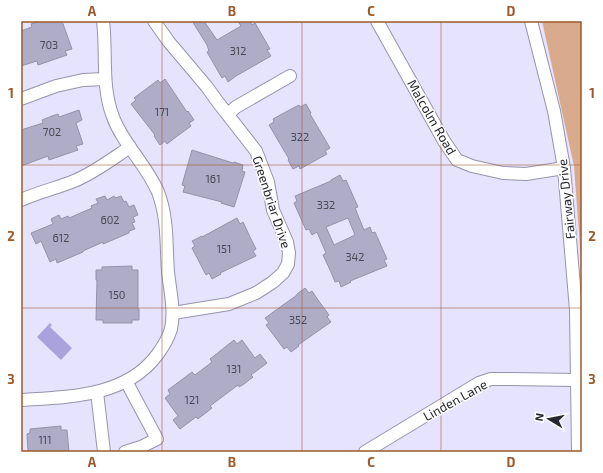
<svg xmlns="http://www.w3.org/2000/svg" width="603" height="473" font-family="'Exo 2',sans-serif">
	<rect width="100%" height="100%" fill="#e5e3fe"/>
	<polygon fill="#daaa8d" points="542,21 582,21 582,273 574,166"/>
	<polygon fill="#a9a2dc" points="50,323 52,325 50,327 72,348 61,360 37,337"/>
	<g fill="#aeacc6" stroke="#9492ab" fill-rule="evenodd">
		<polygon points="41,21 62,21 72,49 65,51 67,55 38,65 37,61 21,66 21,31 32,27 31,24"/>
		<polygon points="192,21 204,21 217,40 241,26 238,21 250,21 252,25 255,23 270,49 267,50 271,56 236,76 228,82 225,76 222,78 207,52 209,51 207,45"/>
		<polygon points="165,79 187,112 188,111 194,120 189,123 191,126 176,137 167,144 165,141 160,145 154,136 155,135 131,104 136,100 134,98 158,80 160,83"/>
		<polygon points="306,104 311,113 310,114 330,148 325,151 327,154 300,169 299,166 293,169 288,160 289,159 269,125 274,122 273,119 282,114 299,105 300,107"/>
		<polygon points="79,110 82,120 76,123 83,144 76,146 78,150 49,160 48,156 21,166 21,130 43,123 42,120 52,116 58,114 59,117"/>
		<polygon points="192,150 233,163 234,162 243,165 242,171 245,172 234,207 221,203 222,202 183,192 185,186 182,185"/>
		<path d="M340,175l3,6 3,-1 12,27 -3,1 9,22 6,-3 2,6 3,-1 12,27 -3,1 3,6 -37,15 1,1 -10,5 -2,-6 -4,1 -4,-10 -8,-17 3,-2 -9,-21 -5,3 -3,-6 -3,1 -12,-27 3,-2 -2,-5 36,-15v-1zM348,218l7,17 -21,10 -8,-18z"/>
		<polygon points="105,196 107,200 114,196 115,198 121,196 124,202 126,201 129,207 134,205 138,215 133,217 135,222 132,223 135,229 129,231 129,233 103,244 103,242 83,251 83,252 57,263 56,259 50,262 41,241 36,244 31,233 53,224 51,219 59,215 61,219 68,216 69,218 92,208 91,206 98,203 96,199"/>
		<polygon points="237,218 240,224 243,222 251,239 256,249 253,251 256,256 220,273 221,274 212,279 209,273 206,275 192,248 195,246 192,241 202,236 202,237"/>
		<polygon points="132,266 132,270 138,270 138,309 139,309 139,320 132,320 132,323 103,323 103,320 96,320 97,280 96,280 96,270 102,270 102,267"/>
		<polygon points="305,288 309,293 312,291 318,300 329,315 327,317 331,322 298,345 299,346 291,352 287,347 284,349 266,325 269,323 265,318 297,295 297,294"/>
		<polygon points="234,340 237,344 242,340 255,358 260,354 267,363 251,375 253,377 244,384 239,387 238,385 210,406 212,408 198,419 196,417 180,429 173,420 178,416 165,398 170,394 168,390 192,372 195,375 203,369 212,362 210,359"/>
		<polygon points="61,426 61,430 67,430 69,452 28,452 27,434 30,433 30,429"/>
	</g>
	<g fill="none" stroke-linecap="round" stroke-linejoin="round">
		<g stroke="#9694ac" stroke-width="14">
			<g id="street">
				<polyline points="154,21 169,42 207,87 217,101 256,151 268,182 273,210 287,242 289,253 288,264 283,273 273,282 256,293 229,304 173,313"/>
				<polyline points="377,21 444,141 457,160 472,166 503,173 526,174 564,168"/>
				<polyline points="531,21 554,111 564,168 576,310 578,452"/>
				<polyline points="21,99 56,86 83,80 105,79"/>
				<polyline points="228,114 236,107 290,76"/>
				<path d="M21,200c18,-8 36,-12 53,-19 20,-8 38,-22 56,-34"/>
				<polyline points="97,392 104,452"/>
				<path d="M21,400c47,-3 105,-3 136,-45 6,-8 11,-16 14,-26 4,-19 -1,-38 -3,-57 -2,-28 0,-54 -10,-80 -12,-28 -35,-48 -45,-75 -12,-31 -6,-64 -10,-96"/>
				<polyline points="125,452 141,447 157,439 126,381"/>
				<polyline points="365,452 479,383 491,379 501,379 577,380"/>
			</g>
		</g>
		<use href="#street" stroke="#fff" stroke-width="12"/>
	</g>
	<path fill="none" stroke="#9d592a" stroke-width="1" stroke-opacity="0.55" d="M162,21v431M302,21v431M441,21v431M21,165h561M21,308h561"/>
	<g text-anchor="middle" stroke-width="3" stroke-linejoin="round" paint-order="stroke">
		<g font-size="11" fill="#484855">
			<text x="49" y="49">703</text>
			<text x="238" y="55">312</text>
			<text x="162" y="116">171</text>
			<text x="52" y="136">702</text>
			<text x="300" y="141">322</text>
			<text x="213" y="183">161</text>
			<text x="326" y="209">332</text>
			<text x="110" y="224">602</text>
			<text x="61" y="242">612</text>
			<text x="224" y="253">151</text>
			<text x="355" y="261">342</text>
			<text x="117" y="299">150</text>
			<text x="298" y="324">352</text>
			<text x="234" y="373">131</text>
			<text x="192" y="404">121</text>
			<text x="45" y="444">111</text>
		</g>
		<g font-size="13" fill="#26262f" stroke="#fff">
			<text transform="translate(432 117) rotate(60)" y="5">Malcolm Road</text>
			<text transform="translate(566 199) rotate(-96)" y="5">Fairway Drive</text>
			<text transform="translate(272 202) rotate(72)" y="5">Greenbriar Drive</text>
			<text transform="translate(455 400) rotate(-29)" y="5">Linden Lane</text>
		</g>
	</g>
	<rect width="603" height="473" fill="none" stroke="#ffffff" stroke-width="44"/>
	<g transform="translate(549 419) rotate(280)" stroke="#ffffff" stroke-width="3" paint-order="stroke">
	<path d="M0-3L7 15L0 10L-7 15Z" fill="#26262f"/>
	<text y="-6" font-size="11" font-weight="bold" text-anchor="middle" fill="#26262f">N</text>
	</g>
	<rect x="22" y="22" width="559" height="429" fill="none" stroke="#9d592a" stroke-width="1.5"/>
	<g font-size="13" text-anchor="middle" font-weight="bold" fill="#9d592a">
		<text x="92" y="16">A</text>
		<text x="232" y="16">B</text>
		<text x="371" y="16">C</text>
		<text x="511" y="16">D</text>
		<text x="11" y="98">1</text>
		<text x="592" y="98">1</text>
		<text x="11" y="241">2</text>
		<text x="592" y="241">2</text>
		<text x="11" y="384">3</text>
		<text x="592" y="384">3</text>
		<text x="92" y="467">A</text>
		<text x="232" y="467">B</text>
		<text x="371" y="467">C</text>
		<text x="511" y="467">D</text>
	</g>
</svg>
